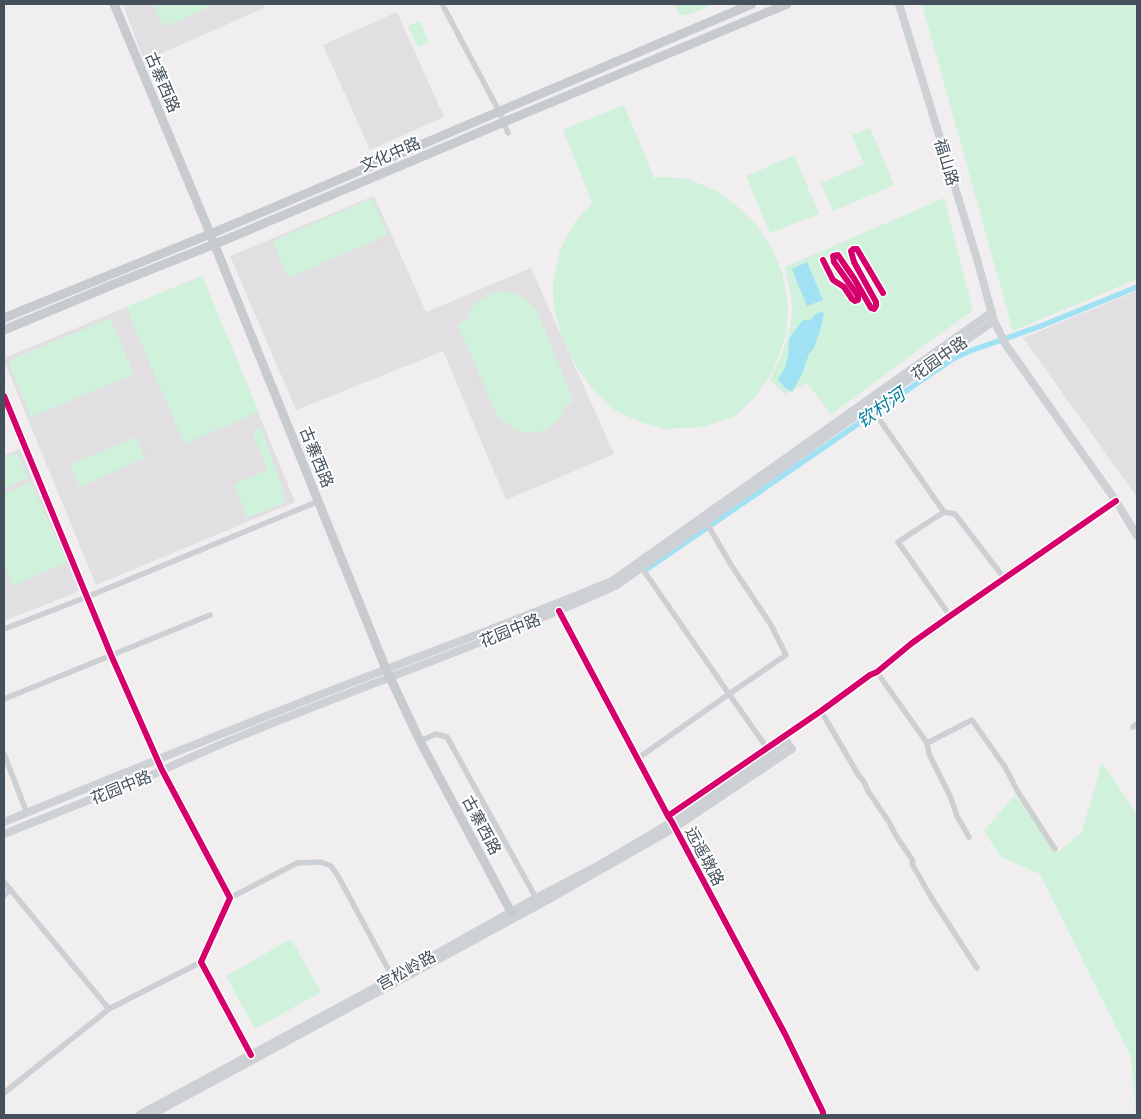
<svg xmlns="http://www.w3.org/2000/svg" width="1141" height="1119" font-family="'Asap Condensed','Noto Sans SC',sans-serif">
	<rect width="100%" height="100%" fill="#f0eeee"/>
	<g fill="#e1dfe1">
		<polygon points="123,4 262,4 264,8 144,61"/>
		<polygon points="397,12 444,117 370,150 323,45"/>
		<polygon points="374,196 426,312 531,268 614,454 506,500 443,351 296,410 230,256"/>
		<polygon points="202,276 295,502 96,585 4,361 4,358"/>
		<polygon points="1137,291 1137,497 1023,338"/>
		<polygon points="20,449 80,591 4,621 4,456"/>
	</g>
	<g fill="#d0f1dc">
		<polygon points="153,4 215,4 168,26 162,23"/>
		<polygon points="674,4 714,4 687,15 680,15"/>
		<polygon points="922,4 1137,4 1137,279 1013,331"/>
		<polygon points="420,21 429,42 418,47 408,26"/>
		<polygon points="624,105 654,178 670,177 691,180 718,192 737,206 758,227 772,249 782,272 788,305 786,335 773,371 755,397 735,416 703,427 665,429 640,422 613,409 592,388 577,368 563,340 554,309 553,284 560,250 575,222 592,203 563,130"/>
		<polygon points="870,128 894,185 833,211 821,183 864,164 852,135"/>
		<polygon points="794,155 819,214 770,233 746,176"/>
		<polygon points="372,198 388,235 288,278 273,241"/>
		<path d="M944,198l29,112 -142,104 -24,-31 -22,11 -15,-14c11,-24 23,-48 22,-75 -1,-13 -5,-26 -7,-38z"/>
		<polygon points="202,276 259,412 184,444 126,307"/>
		<path d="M497,292c19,0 28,3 40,19l37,90c-2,2 -5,2 -7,4 -4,4 -5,12 -10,16 -16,16 -37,15 -53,0l-4,1 -43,-98 9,-3c6,-18 14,-23 31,-29z"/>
		<polygon points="110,318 134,374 31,417 8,361"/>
		<polygon points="261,428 284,491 282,492 286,502 247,518 234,484 267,470 252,431"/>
		<polygon points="136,437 145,458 80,487 70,465"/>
		<polygon points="17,453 28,478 4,488 4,458"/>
		<polygon points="31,482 67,562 13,586 4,565 4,494"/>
		<polygon points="1102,762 1137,815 1137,1115 1136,1115 1131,1057 1040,874 1001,857 984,831 1015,795 1057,853 1082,832"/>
		<polygon points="291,939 321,992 255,1029 226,976"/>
	</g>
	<g fill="#a0e2f4">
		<polygon points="807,262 823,300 807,306 792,269"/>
		<polygon points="821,312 824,313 821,327 814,348 809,354 802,374 792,392 785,388 778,380 786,365 788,356 789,339 802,321 805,320 810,320 816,314"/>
	</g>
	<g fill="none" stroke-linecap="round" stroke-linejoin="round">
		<polyline stroke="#a0e2f4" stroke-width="5.5" points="647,569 951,360 967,352 1041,326 1137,287"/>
		<g stroke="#cccfd3" stroke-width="5.5">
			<polyline points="442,4 499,111 508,133"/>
			<polyline points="4,396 111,655 162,770 230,898 201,962 251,1055"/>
			<polyline points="870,406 944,512 955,514 1004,578"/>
			<polyline points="944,512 898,542 950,616"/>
			<polyline points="642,568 729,694 767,748"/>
			<polyline points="4,629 87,597 319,501"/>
			<polyline points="877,672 927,743 929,754 950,796 957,816 969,837"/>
			<polyline points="4,699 210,615"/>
			<polyline points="821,711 859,776 863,780 868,791 889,822 895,834 913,861 912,864 931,897 977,968"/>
			<polyline points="1133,727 1137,724"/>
			<polyline points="420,741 436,734 447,737 536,898"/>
			<polyline points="927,743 972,720 1005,767 1018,792 1055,849"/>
			<polyline points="4,754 25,808"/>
			<polyline points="637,759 729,694 786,655 771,625 731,565 706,522"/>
			<polyline points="668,816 821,711 870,675 877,672 912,643 950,616 1116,501"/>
			<polyline points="4,882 109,1009 4,1093"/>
			<polyline points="4,896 10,889"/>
			<polyline points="230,898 297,863 321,862 331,866 338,876 393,978"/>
			<polyline points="109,1009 201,962"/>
		</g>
		<g stroke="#cdd0d4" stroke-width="8">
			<polyline points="899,4 977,259 994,321 1006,345 1116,501 1137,536"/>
			<polyline points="559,611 668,816 672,822 785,1034 823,1112 823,1115"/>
			<path d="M4,822c127,-52 254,-104 383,-153 75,-29 151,-57 225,-88l380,-269"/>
			<path d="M4,834l150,-60c151,-70 311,-120 463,-189l253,-179 124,-85"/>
			<polyline points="139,1115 393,978 536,898 599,865 672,822 787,742 792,749 674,828 544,902 151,1115"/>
		</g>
		<g stroke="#c7cbcf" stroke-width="9">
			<polyline points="114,4 207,226 386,669 420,741 511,912"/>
			<polyline points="4,318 220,230 752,4"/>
			<polyline points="4,330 112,285 225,240 504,122 787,4"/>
		</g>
		<g stroke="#fff" stroke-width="9">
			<g id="cycleway">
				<polyline points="823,260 833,280 844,287 852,299 855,301 858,300 858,296 834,262 833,256 838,255 855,280 871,308 874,309 876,306 876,302 854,262 851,251 853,249 857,249 883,293"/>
				<polyline points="4,396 111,655 162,770 230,898 201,962 251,1055"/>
				<polyline points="559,611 668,816 672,822 785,1034 823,1112 823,1115"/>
				<polyline points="668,816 821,711 870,675 877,672 912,643 950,616 1116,501"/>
			</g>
		</g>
		<use href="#cycleway" stroke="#d6006c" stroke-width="6"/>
	</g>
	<g text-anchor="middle" stroke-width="4" stroke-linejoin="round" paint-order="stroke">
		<g font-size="16" fill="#44515d" stroke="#fff">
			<text transform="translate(163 82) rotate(67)" y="6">古寨西路</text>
			<text transform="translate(390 154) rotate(-23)" y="6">文化中路</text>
			<text transform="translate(947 162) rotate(73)" y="6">福山路</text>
			<text transform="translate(939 358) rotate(-35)" y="6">花园中路</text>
			<text transform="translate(317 457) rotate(68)" y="6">古寨西路</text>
			<text transform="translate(510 630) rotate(-22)" y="6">花园中路</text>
			<text transform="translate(121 787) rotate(-22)" y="6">花园中路</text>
			<text transform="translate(482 825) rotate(62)" y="6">古寨西路</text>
			<text transform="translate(705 856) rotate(62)" y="6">远遥墩路</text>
			<text transform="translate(406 970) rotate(-29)" y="6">宫松岭路</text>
		</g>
		<g font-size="18" font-style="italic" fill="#037b9c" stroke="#fff">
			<text transform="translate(881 408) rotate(-35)" y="6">钦村河</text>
		</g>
	</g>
	<rect width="1141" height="1119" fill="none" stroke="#44515d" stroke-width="10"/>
</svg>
